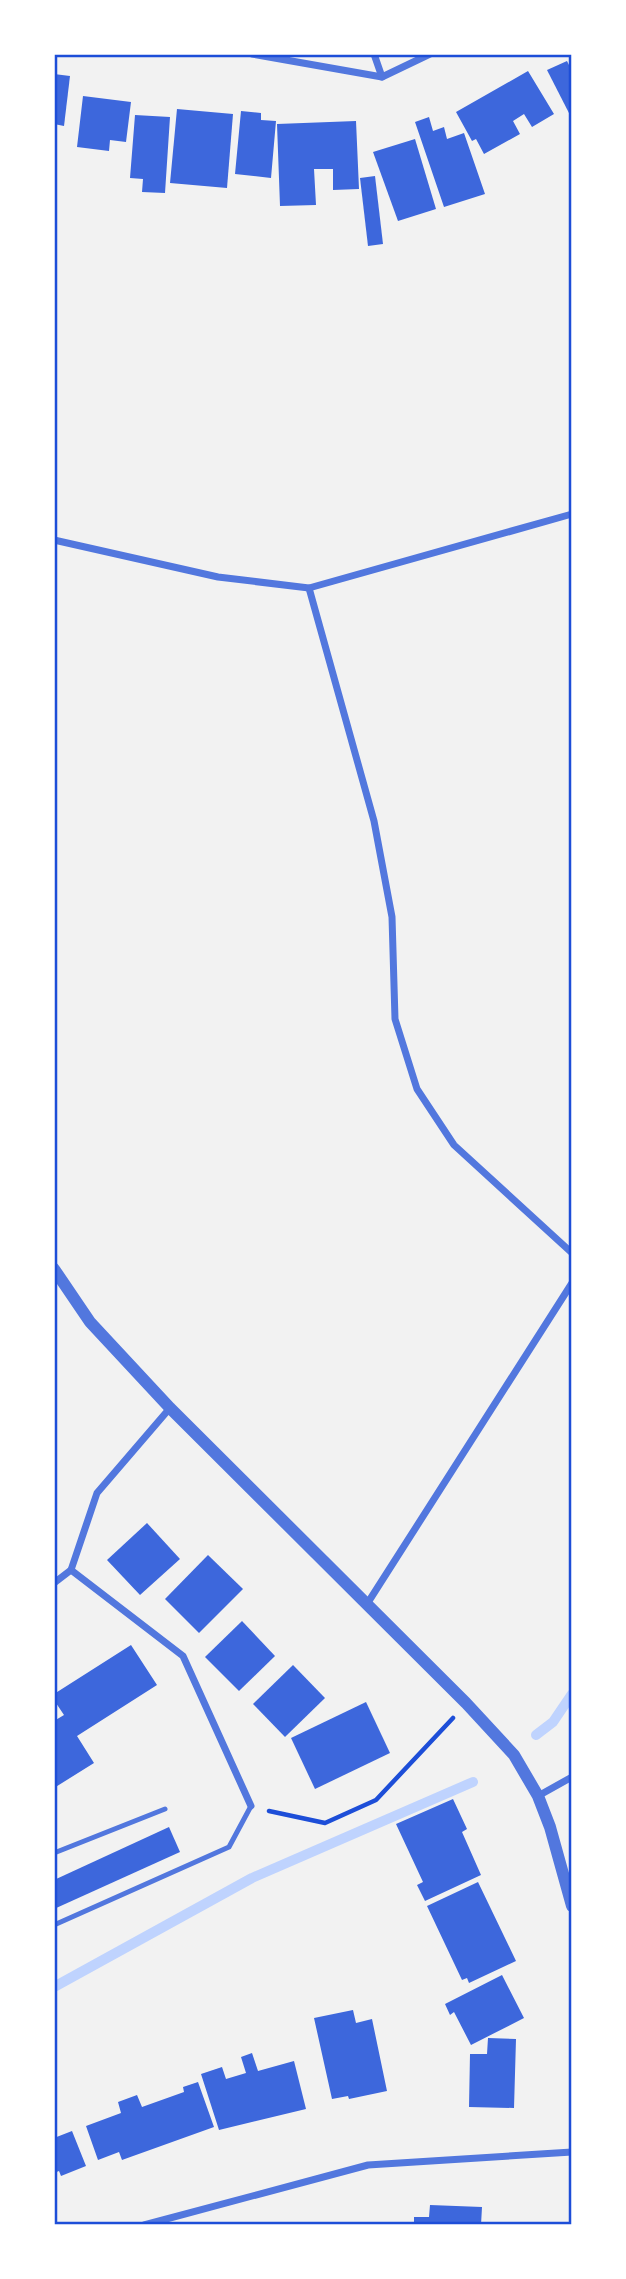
<svg xmlns="http://www.w3.org/2000/svg" width="626" height="2279" font-family="'Exo 2',sans-serif">
	<rect width="100%" height="100%" fill="#f2f2f2"/>
	<g fill="none" stroke-linecap="round" stroke-linejoin="round">
		<g stroke="#bfd3fe" stroke-width="10">
			<polyline points="536,1735 553,1722 572,1694"/>
			<polyline points="54,1987 252,1878 473,1782"/>
		</g>
	</g>
	<g fill="#3d67dc">
		<polygon points="567,61 572,71 572,119 547,70"/>
		<polygon points="528,71 554,114 532,127 524,114 513,121 520,134 484,154 476,139 472,141 456,112"/>
		<polygon points="54,74 70,76 64,126 54,124"/>
		<polygon points="83,96 131,102 126,142 110,140 109,151 77,147"/>
		<polygon points="177,109 233,114 227,188 170,183"/>
		<polygon points="241,111 261,113 261,120 276,121 271,178 235,174"/>
		<polygon points="135,115 170,117 165,193 142,192 143,179 130,178"/>
		<polygon points="429,117 433,131 444,127 447,139 464,133 485,194 444,207 415,122"/>
		<polygon points="356,121 359,189 333,190 333,169 314,169 316,205 280,206 277,124"/>
		<polygon points="415,139 436,209 398,221 373,152"/>
		<polygon points="375,176 383,244 368,246 360,178"/>
		<polygon points="147,1523 180,1559 140,1595 107,1560"/>
		<polygon points="208,1555 243,1589 199,1633 165,1599"/>
		<polygon points="242,1621 275,1656 239,1691 205,1657"/>
		<polygon points="131,1645 157,1685 77,1736 94,1763 54,1788 54,1721 64,1715 54,1700 54,1694"/>
		<polygon points="293,1665 325,1698 285,1737 253,1704"/>
		<polygon points="366,1702 390,1753 315,1789 291,1738"/>
		<polygon points="453,1799 467,1829 462,1832 481,1875 425,1901 417,1885 423,1882 396,1824"/>
		<polygon points="169,1827 180,1852 54,1909 54,1880"/>
		<polygon points="478,1882 516,1961 469,1983 467,1978 462,1980 427,1906"/>
		<polygon points="502,1975 524,2018 471,2045 454,2012 450,2015 445,2004"/>
		<polygon points="353,2010 356,2023 372,2019 387,2091 349,2099 348,2096 332,2099 314,2018"/>
		<polygon points="488,2038 516,2039 514,2108 469,2107 470,2054 487,2054"/>
		<polygon points="252,2053 258,2071 294,2061 306,2109 219,2130 201,2074 222,2067 226,2079 246,2073 241,2057"/>
		<polygon points="198,2082 214,2127 122,2160 119,2152 98,2160 86,2126 121,2113 118,2102 137,2095 142,2107 184,2092 183,2087"/>
		<polygon points="72,2131 86,2166 61,2176 59,2171 54,2173 54,2138"/>
		<polygon points="430,2205 482,2207 481,2225 414,2225 414,2217 429,2217"/>
	</g>
	<g fill="none" stroke-linecap="round" stroke-linejoin="round">
		<polyline stroke="#1d4ed8" stroke-width="4.5" points="269,1811 325,1823 376,1800 453,1718"/>
		<g stroke="#5277de" stroke-width="5">
			<polyline points="54,1853 165,1809"/>
			<polyline points="54,1925 229,1847 251,1806"/>
		</g>
		<g stroke="#5277de" stroke-width="7">
			<polyline points="252,54 382,77 430,54"/>
			<polyline points="374,54 382,77"/>
			<polyline points="54,540 218,577 309,588 572,514"/>
			<polyline points="309,588 374,821 392,917 395,1019 417,1089 454,1145 572,1253"/>
			<polyline points="71,1570 183,1656 251,1806"/>
			<polyline points="54,1583 71,1570 97,1493 170,1408"/>
			<polyline points="367,1604 572,1283"/>
			<polyline points="538,1796 572,1777"/>
			<polyline points="144,2225 368,2165 572,2152"/>
		</g>
		<polyline stroke="#5277de" stroke-width="12" points="54,1269 90,1322 170,1408 466,1703 514,1755 538,1796 550,1827 572,1906"/>
	</g>
	<rect width="626" height="2279" fill="none" stroke="#ffffff" stroke-width="112"/>
	<rect x="56" y="56" width="514" height="2167" fill="none" stroke="#1d4ed8" stroke-width="2.5"/>
</svg>
